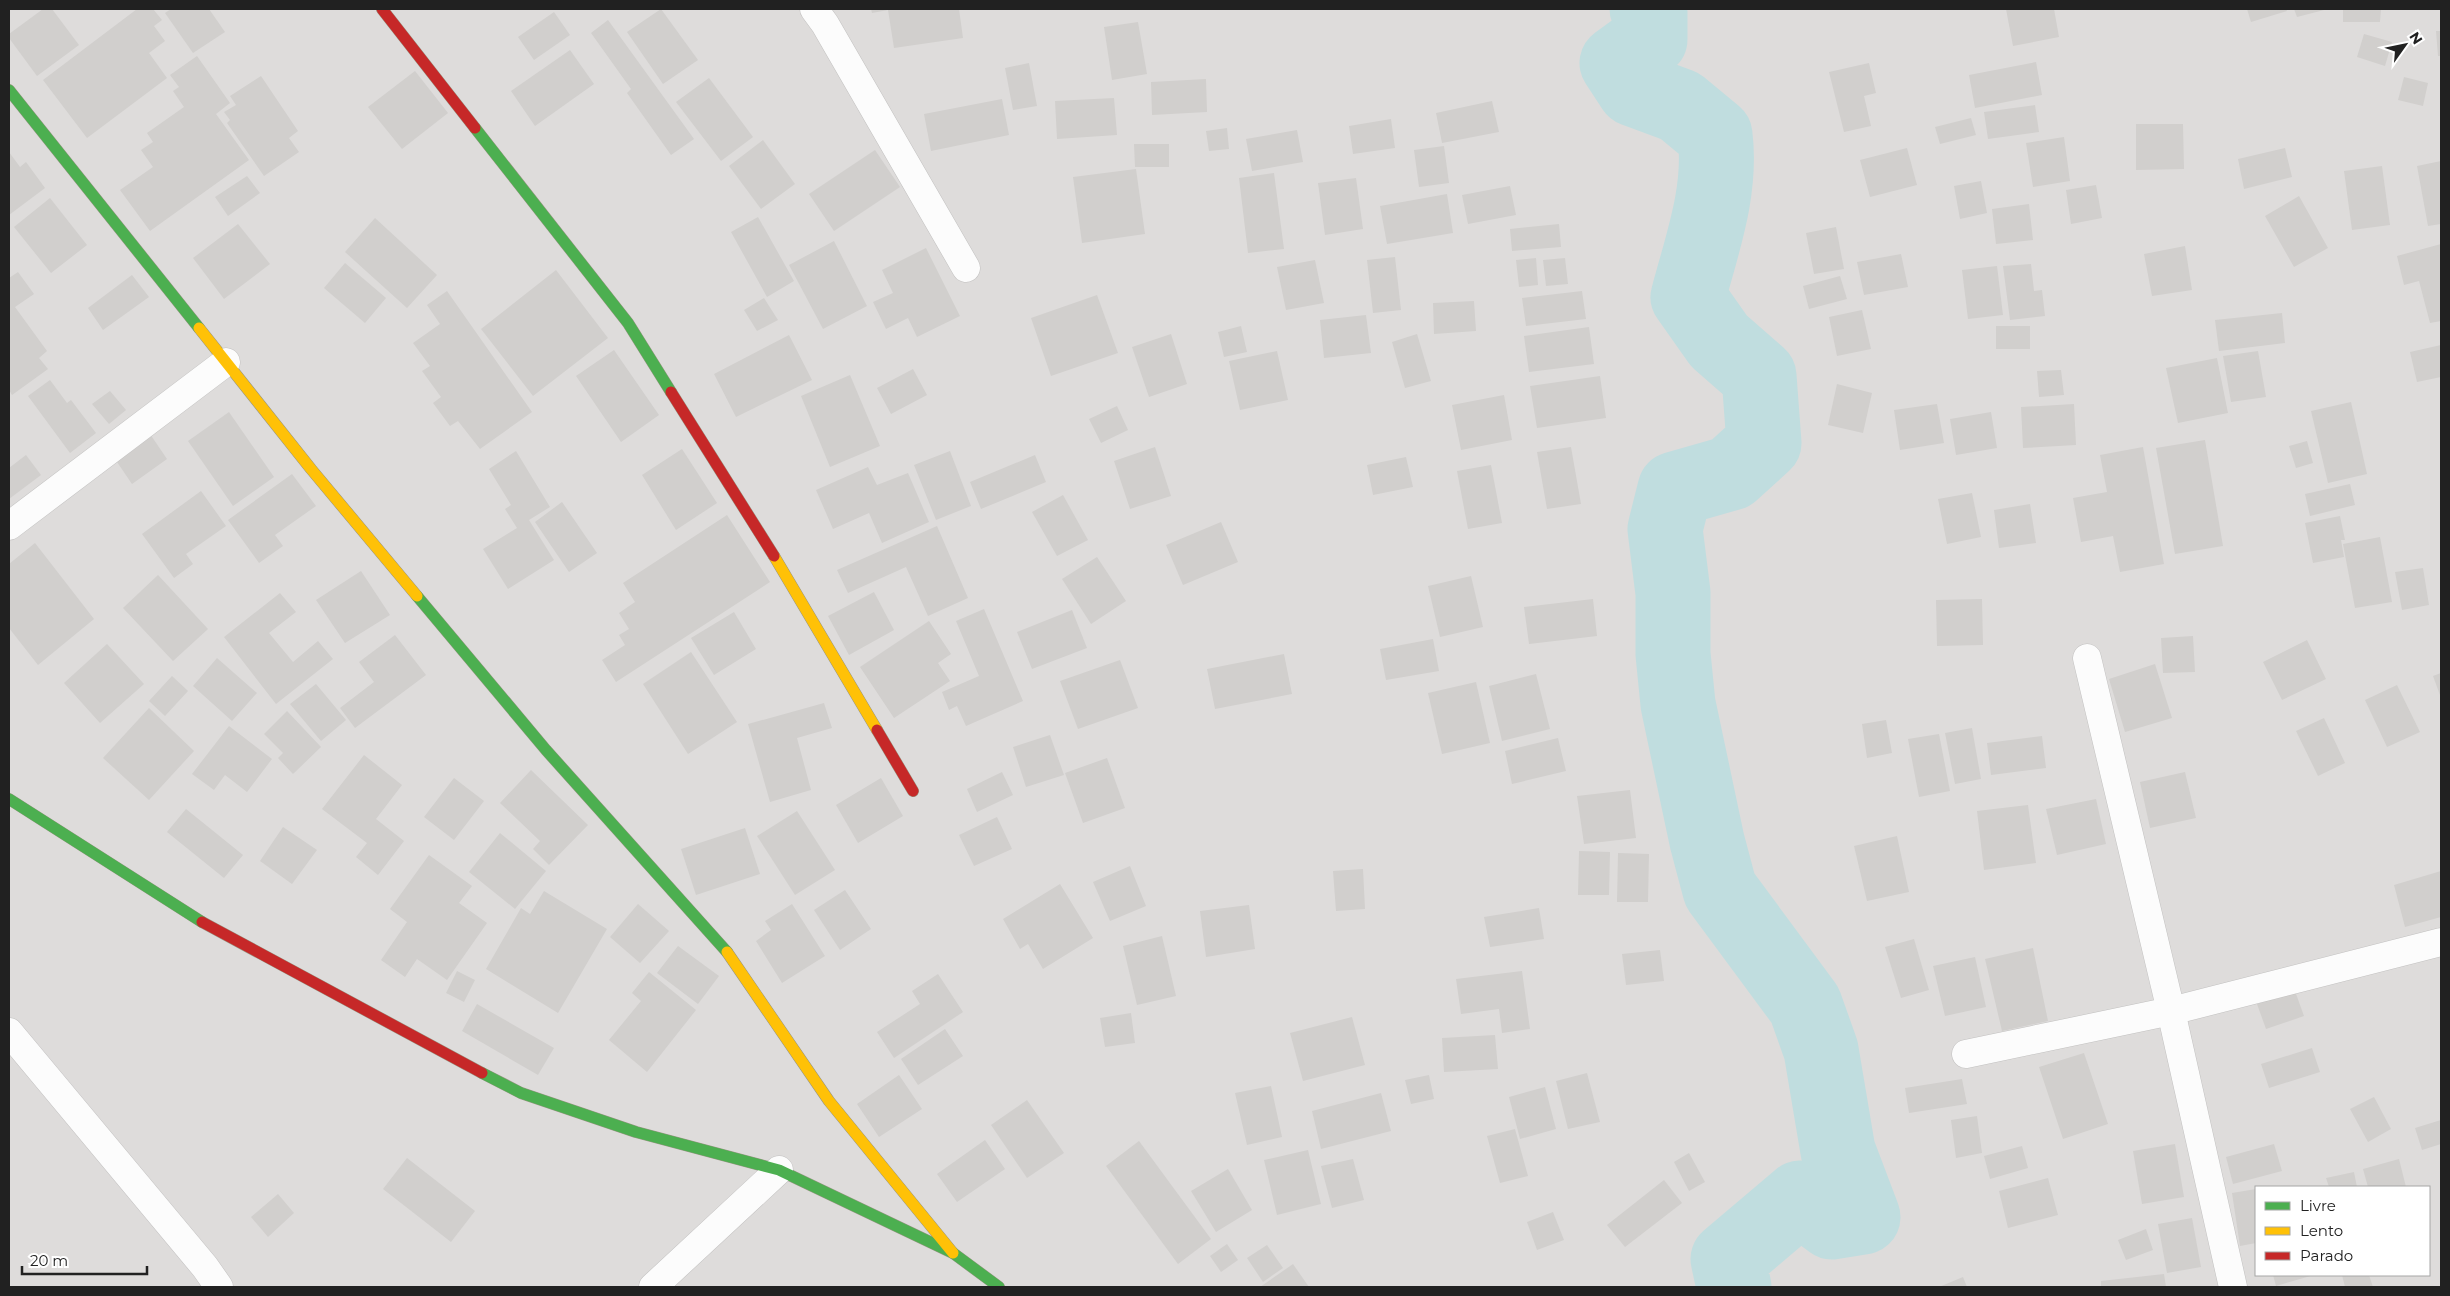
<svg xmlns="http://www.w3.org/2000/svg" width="2450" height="1296" font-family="Montserrat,sans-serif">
	<rect width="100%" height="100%" fill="#eeecea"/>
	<path fill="#dedcdb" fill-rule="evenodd" d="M9,9h2432v1278h-2432zM2256,1187h173v88h-173z"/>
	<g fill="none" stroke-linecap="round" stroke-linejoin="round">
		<path stroke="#c0dddf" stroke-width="75" d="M1647,9l3,3v27l-33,24 17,26 46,17 35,29c7,56 -13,109 -27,162l31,44 40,35 5,67 -33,30 -56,16 -10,40 8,64v61l5,50 29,137 13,49 85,115 16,45 17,101 25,66 -31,5 -32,-24 -72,61 6,28"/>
	</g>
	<g fill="#d1cfcd">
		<polygon points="43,9 52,9 79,45 37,76 9,38 9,34"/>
		<polygon points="137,9 153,9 162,20 154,26 165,41 149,53 167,78 87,138 43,80"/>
		<polygon points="171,9 209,9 225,32 193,53 165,13"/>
		<polygon points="661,9 698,60 663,84 627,32"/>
		<polygon points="871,9 959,9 963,38 894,48 888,10 872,13"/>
		<polygon points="2006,9 2054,9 2059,37 2013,46"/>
		<polygon points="2247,9 2286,9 2287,11 2251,22"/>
		<polygon points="2294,9 2324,9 2324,10 2297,17"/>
		<polygon points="2343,9 2381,9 2380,22 2343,22"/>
		<polygon points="554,12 570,35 534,60 518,37"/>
		<polygon points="608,20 694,139 671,155 627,93 631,89 591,33"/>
		<polygon points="1138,22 1147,74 1112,80 1104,27"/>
		<polygon points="2436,31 2441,31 2441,56 2438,56"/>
		<polygon points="2364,34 2392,42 2385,66 2357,57"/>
		<polygon points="570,50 594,84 535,126 511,91"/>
		<polygon points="197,56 230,103 216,114 249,160 150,231 120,190 153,167 141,150 153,142 147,133 184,107 173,91 179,87 170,75"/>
		<polygon points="2036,62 2042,95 1975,108 1969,75"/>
		<polygon points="1029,63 1037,106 1013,110 1005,68"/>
		<polygon points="1869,63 1876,93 1864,96 1871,126 1844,132 1829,72"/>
		<polygon points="415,71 448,113 402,149 368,107"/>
		<polygon points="261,76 298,131 289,138 299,152 264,176 227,123 230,120 224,112 236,105 230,96"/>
		<polygon points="2404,77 2428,83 2423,106 2398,100"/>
		<polygon points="709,78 753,137 721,161 676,102"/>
		<polygon points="1206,79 1207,112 1152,115 1151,82"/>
		<polygon points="1114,98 1117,135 1057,139 1055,101"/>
		<polygon points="1002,99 1009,135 931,151 924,114"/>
		<polygon points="1492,101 1499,132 1442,143 1436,113"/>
		<polygon points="2035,105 2039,132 1988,139 1984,112"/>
		<polygon points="1971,118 1976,135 1940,144 1935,127"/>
		<polygon points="1391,119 1395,148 1353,154 1349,126"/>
		<polygon points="2136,124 2183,124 2184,169 2136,170"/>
		<polygon points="1227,128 1229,149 1209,151 1206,131"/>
		<polygon points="1297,130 1303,162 1252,171 1246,139"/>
		<polygon points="2064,137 2070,181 2033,187 2026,143"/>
		<polygon points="763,140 795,184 761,209 729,166"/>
		<polygon points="1134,144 1169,144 1169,167 1135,167"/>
		<polygon points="1444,146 1449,183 1419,187 1414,150"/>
		<polygon points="1907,148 1917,185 1870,197 1860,160"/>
		<polygon points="2285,148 2292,177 2244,189 2238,159"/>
		<polygon points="875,150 900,187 834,231 809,194"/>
		<polygon points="9,152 20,167 26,162 45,188 9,215"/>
		<polygon points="2441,161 2441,224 2428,226 2417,166"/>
		<polygon points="2382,166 2390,225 2352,230 2344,171"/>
		<polygon points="1136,169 1145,234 1082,243 1073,177"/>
		<polygon points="1274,173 1284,249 1248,253 1239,178"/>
		<polygon points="247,176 260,193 228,216 215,197"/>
		<polygon points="1356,178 1363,229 1325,235 1318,183"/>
		<polygon points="1981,181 1987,213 1960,219 1954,186"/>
		<polygon points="2096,185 2102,218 2071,224 2066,190"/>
		<polygon points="1510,186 1516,215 1468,224 1462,195"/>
		<polygon points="1447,194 1453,233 1387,244 1380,206"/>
		<polygon points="2299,196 2328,248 2294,267 2265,216"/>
		<polygon points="50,198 87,245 51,273 14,227"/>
		<polygon points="2029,204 2033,240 1996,244 1992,209"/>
		<polygon points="758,217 794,281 767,297 731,232"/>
		<polygon points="375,218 437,275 407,308 345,252"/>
		<polygon points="238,224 270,264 224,299 193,258"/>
		<polygon points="1559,224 1561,247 1512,251 1510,229"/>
		<polygon points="1836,227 1844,269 1814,274 1806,233"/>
		<polygon points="834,241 867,306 823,329 789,265"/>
		<polygon points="2441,244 2441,321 2430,323 2419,281 2404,285 2397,256"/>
		<polygon points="2185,246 2192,290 2152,296 2144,254"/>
		<polygon points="926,248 960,316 917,337 908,318 886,329 873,302 893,293 882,270"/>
		<polygon points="1901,254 1908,287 1864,295 1857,262"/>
		<polygon points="1395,257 1401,310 1373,313 1367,260"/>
		<polygon points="1536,258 1538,285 1519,287 1516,260"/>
		<polygon points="1565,258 1568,284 1546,286 1543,260"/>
		<polygon points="1315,260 1324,303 1286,310 1277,267"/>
		<polygon points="345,263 386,298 365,323 324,288"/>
		<polygon points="2031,264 2034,291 2042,290 2045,316 2010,320 2003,266"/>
		<polygon points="1997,266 2003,315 1968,319 1962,270"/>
		<polygon points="556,270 608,338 533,396 481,329"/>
		<polygon points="18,272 34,294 15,307 47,351 39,358 48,369 12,395 9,390 9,278"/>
		<polygon points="132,275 149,297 103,330 88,308"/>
		<polygon points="1840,276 1847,299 1809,309 1803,286"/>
		<polygon points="447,291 532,412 480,449 458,421 450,426 433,403 441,397 422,371 430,366 413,343 440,324 427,305"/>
		<polygon points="1582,291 1586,319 1526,326 1522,298"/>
		<polygon points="1097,295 1118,353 1051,376 1031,318"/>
		<polygon points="764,298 778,320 757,331 744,310"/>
		<polygon points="1474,301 1476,331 1434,334 1433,303"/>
		<polygon points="1862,310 1871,349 1837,356 1829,317"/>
		<polygon points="2282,313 2285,343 2219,351 2215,320"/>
		<polygon points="1366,315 1371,353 1324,358 1320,320"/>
		<polygon points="1241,326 1247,352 1224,357 1218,332"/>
		<rect x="1996" y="326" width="34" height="23"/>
		<polygon points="1589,327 1594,364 1529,372 1524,336"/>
		<polygon points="1171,334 1187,384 1149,397 1132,347"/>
		<polygon points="1417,334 1431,381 1405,388 1392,342"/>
		<polygon points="789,335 812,380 736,417 714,374"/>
		<polygon points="2441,345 2441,377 2417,382 2410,352"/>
		<polygon points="614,350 659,415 621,442 576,376"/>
		<polygon points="1277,351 1288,400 1240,410 1229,361"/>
		<polygon points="2258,351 2266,397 2231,402 2223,356"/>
		<polygon points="2217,358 2228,413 2178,423 2166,368"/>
		<polygon points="913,369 927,395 891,414 877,388"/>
		<polygon points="2061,370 2064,395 2039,397 2037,371"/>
		<polygon points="850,375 880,446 830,467 801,396"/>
		<polygon points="1600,376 1606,418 1537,428 1530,386"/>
		<polygon points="50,380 67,403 71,400 96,433 70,453 28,396"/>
		<polygon points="1837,384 1872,393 1863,433 1828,425"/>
		<polygon points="110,391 126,410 109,424 92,404"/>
		<polygon points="1504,395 1512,440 1461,450 1452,405"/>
		<polygon points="2351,402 2367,474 2328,483 2311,411"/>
		<polygon points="1937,404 1944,443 1900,450 1894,410"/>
		<polygon points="2074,404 2076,445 2023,448 2021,407"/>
		<polygon points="1117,406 1128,430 1101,443 1089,419"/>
		<polygon points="229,412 274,477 233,506 188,441"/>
		<polygon points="1991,412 1997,448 1956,455 1950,419"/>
		<polygon points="150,434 167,459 132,484 115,459"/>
		<polygon points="2205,440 2223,546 2175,554 2156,448"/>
		<polygon points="2307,441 2313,463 2296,468 2289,446"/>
		<polygon points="1155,447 1171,496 1130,509 1114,461"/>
		<polygon points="1571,447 1581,504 1547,509 1537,452"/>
		<polygon points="2143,447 2164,564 2120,572 2113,536 2081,542 2073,498 2107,492 2100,455"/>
		<polygon points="682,449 717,503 676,530 642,475"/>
		<polygon points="516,451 550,507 529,520 554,560 508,589 483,549 517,528 505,509 511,505 489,469"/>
		<polygon points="950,451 971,506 936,520 914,465"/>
		<polygon points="26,455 41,475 9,499 9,468"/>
		<polygon points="1035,455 1046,482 981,509 970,482"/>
		<polygon points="1406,457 1413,487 1373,495 1367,465"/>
		<polygon points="1491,465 1502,523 1468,529 1457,471"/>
		<polygon points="868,467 877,485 908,473 929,522 882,543 869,513 833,529 816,490"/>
		<polygon points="292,474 316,506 275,535 283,546 259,563 228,520"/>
		<polygon points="2350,484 2355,505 2310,516 2305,494"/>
		<polygon points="201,491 226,526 186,554 193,564 174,578 142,534"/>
		<polygon points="1972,493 1981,537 1947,544 1938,499"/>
		<polygon points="1063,495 1088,540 1057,556 1032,512"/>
		<polygon points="562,502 597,553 569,572 535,522"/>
		<polygon points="2030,504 2036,543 1999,548 1994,510"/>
		<polygon points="727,515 770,582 616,682 602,660 625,645 619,635 629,629 619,613 635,602 623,583"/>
		<polygon points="2340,516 2345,540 2341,540 2344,557 2313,563 2305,523"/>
		<polygon points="1221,522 1238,562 1183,585 1166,545"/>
		<polygon points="937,526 968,598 928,616 906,567 848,593 837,570"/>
		<polygon points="2380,537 2392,602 2355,608 2343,544"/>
		<polygon points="35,543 94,619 38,665 9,628 9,564"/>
		<polygon points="1097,557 1126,601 1091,624 1062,579"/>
		<polygon points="2423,568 2429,605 2402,610 2395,572"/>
		<polygon points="361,571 390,615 345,643 316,600"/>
		<polygon points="158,575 208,629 173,661 123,608"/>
		<polygon points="1471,576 1483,627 1440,637 1428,586"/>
		<polygon points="874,592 894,630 849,655 828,616"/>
		<polygon points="280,593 296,612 269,633 293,662 318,641 333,659 276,704 224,637"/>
		<polygon points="1593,599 1597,636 1529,644 1524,607"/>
		<polygon points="1982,599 1983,645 1937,646 1936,600"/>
		<polygon points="984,609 1023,701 966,726 957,706 949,710 942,692 979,676 956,621"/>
		<polygon points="1072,610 1087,648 1032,669 1017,632"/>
		<polygon points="734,612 756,649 714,675 691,638"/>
		<polygon points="929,621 951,654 938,663 950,681 894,718 860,667"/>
		<polygon points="395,635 426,675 355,728 340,708 374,682 359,662"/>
		<polygon points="2193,636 2195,672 2163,673 2161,638"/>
		<polygon points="1433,639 1439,671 1386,680 1380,649"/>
		<polygon points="2307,640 2326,679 2282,700 2263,662"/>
		<polygon points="107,644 144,684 100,723 64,683"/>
		<polygon points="691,652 737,722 688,754 643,684"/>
		<polygon points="1284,654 1292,694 1215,709 1207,669"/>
		<polygon points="217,658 257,693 232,721 193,686"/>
		<polygon points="1120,660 1138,708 1078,729 1060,681"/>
		<polygon points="2155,664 2172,718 2125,732 2109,679"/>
		<polygon points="2441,673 2441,698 2433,676"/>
		<polygon points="1536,674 1550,729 1502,741 1489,686"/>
		<polygon points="172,676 188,691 165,716 149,701"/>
		<polygon points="1476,682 1490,743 1442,754 1428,693"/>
		<polygon points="316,684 346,720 321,741 290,704"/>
		<polygon points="2397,685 2420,732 2387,747 2365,700"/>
		<polygon points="824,703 832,728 797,738 811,790 770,802 748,724"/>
		<polygon points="149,708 194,751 149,800 103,758"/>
		<polygon points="287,711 321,747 293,774 278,758 283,753 264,734"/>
		<polygon points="2324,718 2345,763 2318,776 2296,731"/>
		<polygon points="1886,720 1892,753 1867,758 1862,724"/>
		<polygon points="229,726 272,759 247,792 225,775 214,790 192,774"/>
		<polygon points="1972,728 1981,779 1955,784 1945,733"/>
		<polygon points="1939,734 1950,791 1919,797 1908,739"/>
		<polygon points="1050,735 1064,775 1026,787 1013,747"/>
		<polygon points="2042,736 2046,768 1991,775 1987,743"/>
		<polygon points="1558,738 1566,771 1512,784 1505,751"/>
		<polygon points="364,755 402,785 376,819 404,841 378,875 356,857 367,843 322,809"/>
		<polygon points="1107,758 1125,808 1083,823 1065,773"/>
		<polygon points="531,770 588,825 549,865 533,849 540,841 500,803"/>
		<polygon points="1002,772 1013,795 977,812 967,789"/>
		<polygon points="2185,772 2196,818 2150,828 2140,782"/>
		<polygon points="454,778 484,801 454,840 424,817"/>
		<polygon points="881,778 903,816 858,843 836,805"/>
		<polygon points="1630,790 1636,838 1584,844 1577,796"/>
		<polygon points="2096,799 2106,844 2057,855 2046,809"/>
		<polygon points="2028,805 2036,863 1984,870 1977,811"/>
		<polygon points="186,809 243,855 224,878 167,832"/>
		<polygon points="797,811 835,870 795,895 757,836"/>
		<polygon points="997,817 1012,849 974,866 959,835"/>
		<polygon points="283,827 317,850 292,884 260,861"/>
		<polygon points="745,828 760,874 696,895 681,849"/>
		<polygon points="500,833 546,871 515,909 469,872"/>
		<polygon points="1897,836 1909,892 1867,901 1854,846"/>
		<polygon points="1579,851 1610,852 1609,895 1578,895"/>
		<polygon points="1618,853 1649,854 1648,902 1617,902"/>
		<polygon points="429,855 472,886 459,903 487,923 447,980 417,959 405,977 381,960 407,922 390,909"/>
		<polygon points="1130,866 1146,906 1110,921 1093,882"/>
		<polygon points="1363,869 1365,909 1336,911 1333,871"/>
		<polygon points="2441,871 2441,917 2405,927 2394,885"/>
		<polygon points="1060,884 1093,938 1043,969 1028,944 1020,949 1003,919"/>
		<polygon points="845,890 871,929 840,950 814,910"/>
		<polygon points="544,891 607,929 558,1013 486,969 521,908 530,914"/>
		<polygon points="638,904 669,931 640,963 610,937"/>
		<polygon points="792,904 825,956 782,983 756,941 771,930 765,921"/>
		<polygon points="1249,905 1255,949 1206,957 1200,911"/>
		<polygon points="1539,908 1544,939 1490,947 1484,917"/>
		<polygon points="1162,936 1176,996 1137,1005 1123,946"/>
		<polygon points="1914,939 1929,990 1901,998 1885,947"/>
		<polygon points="678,946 719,976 698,1004 657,973"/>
		<polygon points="2033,948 2048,1021 2002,1031 1985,959"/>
		<polygon points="1660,950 1664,981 1626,985 1622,954"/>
		<polygon points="1975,957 1986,1007 1945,1016 1933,966"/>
		<polygon points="457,971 475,980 464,1002 446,993"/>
		<polygon points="1522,971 1530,1029 1502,1033 1499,1009 1461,1014 1456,979"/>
		<polygon points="649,972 696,1010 647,1072 609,1040 641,1001 632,993"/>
		<polygon points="938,974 963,1012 894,1058 877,1032 920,1004 912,991"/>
		<polygon points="2295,991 2304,1016 2266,1029 2257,1004"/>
		<polygon points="477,1004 554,1048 538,1075 462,1031"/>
		<polygon points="1131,1013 1135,1043 1105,1047 1100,1018"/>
		<polygon points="1352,1017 1365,1065 1303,1081 1290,1033"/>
		<polygon points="945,1029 963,1056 918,1085 901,1059"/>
		<polygon points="1495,1035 1498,1069 1444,1072 1442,1038"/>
		<polygon points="2312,1048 2320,1072 2269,1088 2261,1064"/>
		<polygon points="2084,1053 2108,1124 2063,1139 2039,1067"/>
		<polygon points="1587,1073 1600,1122 1568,1129 1556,1081"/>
		<polygon points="899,1075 922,1109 879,1137 857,1104"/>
		<polygon points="1429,1075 1434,1099 1411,1104 1405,1080"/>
		<polygon points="1962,1079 1967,1104 1909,1113 1905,1088"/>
		<polygon points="1271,1086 1282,1137 1247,1145 1235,1093"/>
		<polygon points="1545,1087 1556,1129 1520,1139 1509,1097"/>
		<polygon points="1381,1093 1391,1131 1321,1149 1312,1111"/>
		<polygon points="2374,1097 2391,1129 2368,1142 2350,1109"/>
		<polygon points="1027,1100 1064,1153 1027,1178 991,1125"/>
		<polygon points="1977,1116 1982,1153 1956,1158 1951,1120"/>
		<polygon points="2441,1120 2441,1144 2422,1150 2415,1128"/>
		<polygon points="1515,1129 1528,1176 1500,1183 1487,1136"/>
		<polygon points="985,1140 1005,1169 957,1202 937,1174"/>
		<polygon points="1139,1141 1211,1239 1178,1264 1106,1166"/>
		<polygon points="2175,1144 2184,1197 2142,1204 2133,1151"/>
		<polygon points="2274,1144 2282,1171 2233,1184 2226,1157"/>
		<polygon points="2022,1146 2028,1168 1990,1179 1984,1156"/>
		<polygon points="1308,1150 1321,1204 1277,1215 1264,1160"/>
		<polygon points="1689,1153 1705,1182 1689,1191 1674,1162"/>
		<polygon points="407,1158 475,1211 451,1242 383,1189"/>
		<polygon points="1353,1159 1364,1200 1332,1208 1321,1166"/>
		<polygon points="2399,1159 2406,1187 2368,1187 2363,1169"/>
		<polygon points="1228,1169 1252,1210 1216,1232 1191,1191"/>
		<polygon points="2354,1172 2357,1187 2329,1187 2326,1178"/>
		<polygon points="2048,1178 2058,1215 2008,1228 1999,1191"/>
		<polygon points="1664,1180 1682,1203 1625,1247 1607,1225"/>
		<polygon points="2256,1189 2256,1243 2240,1246 2232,1193"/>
		<polygon points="278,1194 294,1213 268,1237 251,1217"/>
		<polygon points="1553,1212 1564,1240 1537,1250 1527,1222"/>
		<polygon points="2192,1218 2201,1267 2167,1273 2158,1224"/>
		<polygon points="2146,1229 2153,1250 2126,1260 2118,1240"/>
		<polygon points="1227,1244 1238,1260 1221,1272 1210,1256"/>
		<polygon points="1267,1245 1283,1268 1263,1282 1247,1258"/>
		<polygon points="1293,1264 1309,1287 1260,1287"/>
		<polygon points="2164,1274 2166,1287 2101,1287 2101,1281"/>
		<polygon points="2273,1275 2314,1275 2276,1286"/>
		<polygon points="2342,1275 2369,1275 2373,1287 2345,1287"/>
		<polygon points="1963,1277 1967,1287 1939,1287"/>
	</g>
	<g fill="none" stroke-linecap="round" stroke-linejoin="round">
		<g stroke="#c2c1c0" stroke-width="29">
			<g id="street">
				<polyline points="814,9 825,24 966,268"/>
				<polyline points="9,526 226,362"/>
				<polyline points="2087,658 2171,1011 2233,1287"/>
				<polyline points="9,1032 205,1267 219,1287"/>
				<polyline points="1966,1054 2171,1011 2441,942"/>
				<polyline points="653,1287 779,1170"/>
			</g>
		</g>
		<g stroke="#989683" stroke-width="12">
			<g id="fast">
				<polyline points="9,90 199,328"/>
				<polyline points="475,128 628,323 671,392"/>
				<polyline points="417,596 546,750 727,952"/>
				<polyline points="9,799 202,922"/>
				<polyline points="482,1073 521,1093 636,1132 779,1170 953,1253 999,1287"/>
			</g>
		</g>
		<g stroke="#989683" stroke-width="12">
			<g id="slow">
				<polyline points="199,328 311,469 417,596"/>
				<polyline points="774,556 877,730"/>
				<polyline points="727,952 829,1101 953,1253"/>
			</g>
		</g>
		<g stroke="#989683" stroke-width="12">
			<g id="jam">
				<polyline points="382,9 475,128"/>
				<polyline points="671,392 774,556"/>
				<polyline points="877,730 913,791"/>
				<polyline points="202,922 482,1073"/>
			</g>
		</g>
		<use href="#street" stroke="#fcfcfc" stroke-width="28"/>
		<use href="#fast" stroke="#4caf50" stroke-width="11"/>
		<use href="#slow" stroke="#ffc107" stroke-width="11"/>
		<use href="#jam" stroke="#c62828" stroke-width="11"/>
	</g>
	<rect width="2450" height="1296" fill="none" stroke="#212121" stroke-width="20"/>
	<rect x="2255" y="1186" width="175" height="90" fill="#ffffff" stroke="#a6a6a6"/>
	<rect x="2265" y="1202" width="25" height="8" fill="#4caf50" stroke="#a6a6a6"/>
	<text x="2300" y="1211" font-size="15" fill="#212121">Livre</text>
	<rect x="2265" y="1227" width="25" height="8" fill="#ffc107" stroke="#a6a6a6"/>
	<text x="2300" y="1236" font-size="15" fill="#212121">Lento</text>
	<rect x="2265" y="1252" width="25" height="8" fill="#c62828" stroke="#a6a6a6"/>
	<text x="2300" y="1261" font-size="15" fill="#212121">Parado</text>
	<g transform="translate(2405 45) rotate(57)" stroke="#ffffff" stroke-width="4" paint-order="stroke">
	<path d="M0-4L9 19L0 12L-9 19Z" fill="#212121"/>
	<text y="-8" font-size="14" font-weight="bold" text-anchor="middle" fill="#212121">N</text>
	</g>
	<path d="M22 1266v8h125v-8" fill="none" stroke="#212121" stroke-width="2.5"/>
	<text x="30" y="1266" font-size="15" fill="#212121" stroke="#ffffff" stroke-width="4" paint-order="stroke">20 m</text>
</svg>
